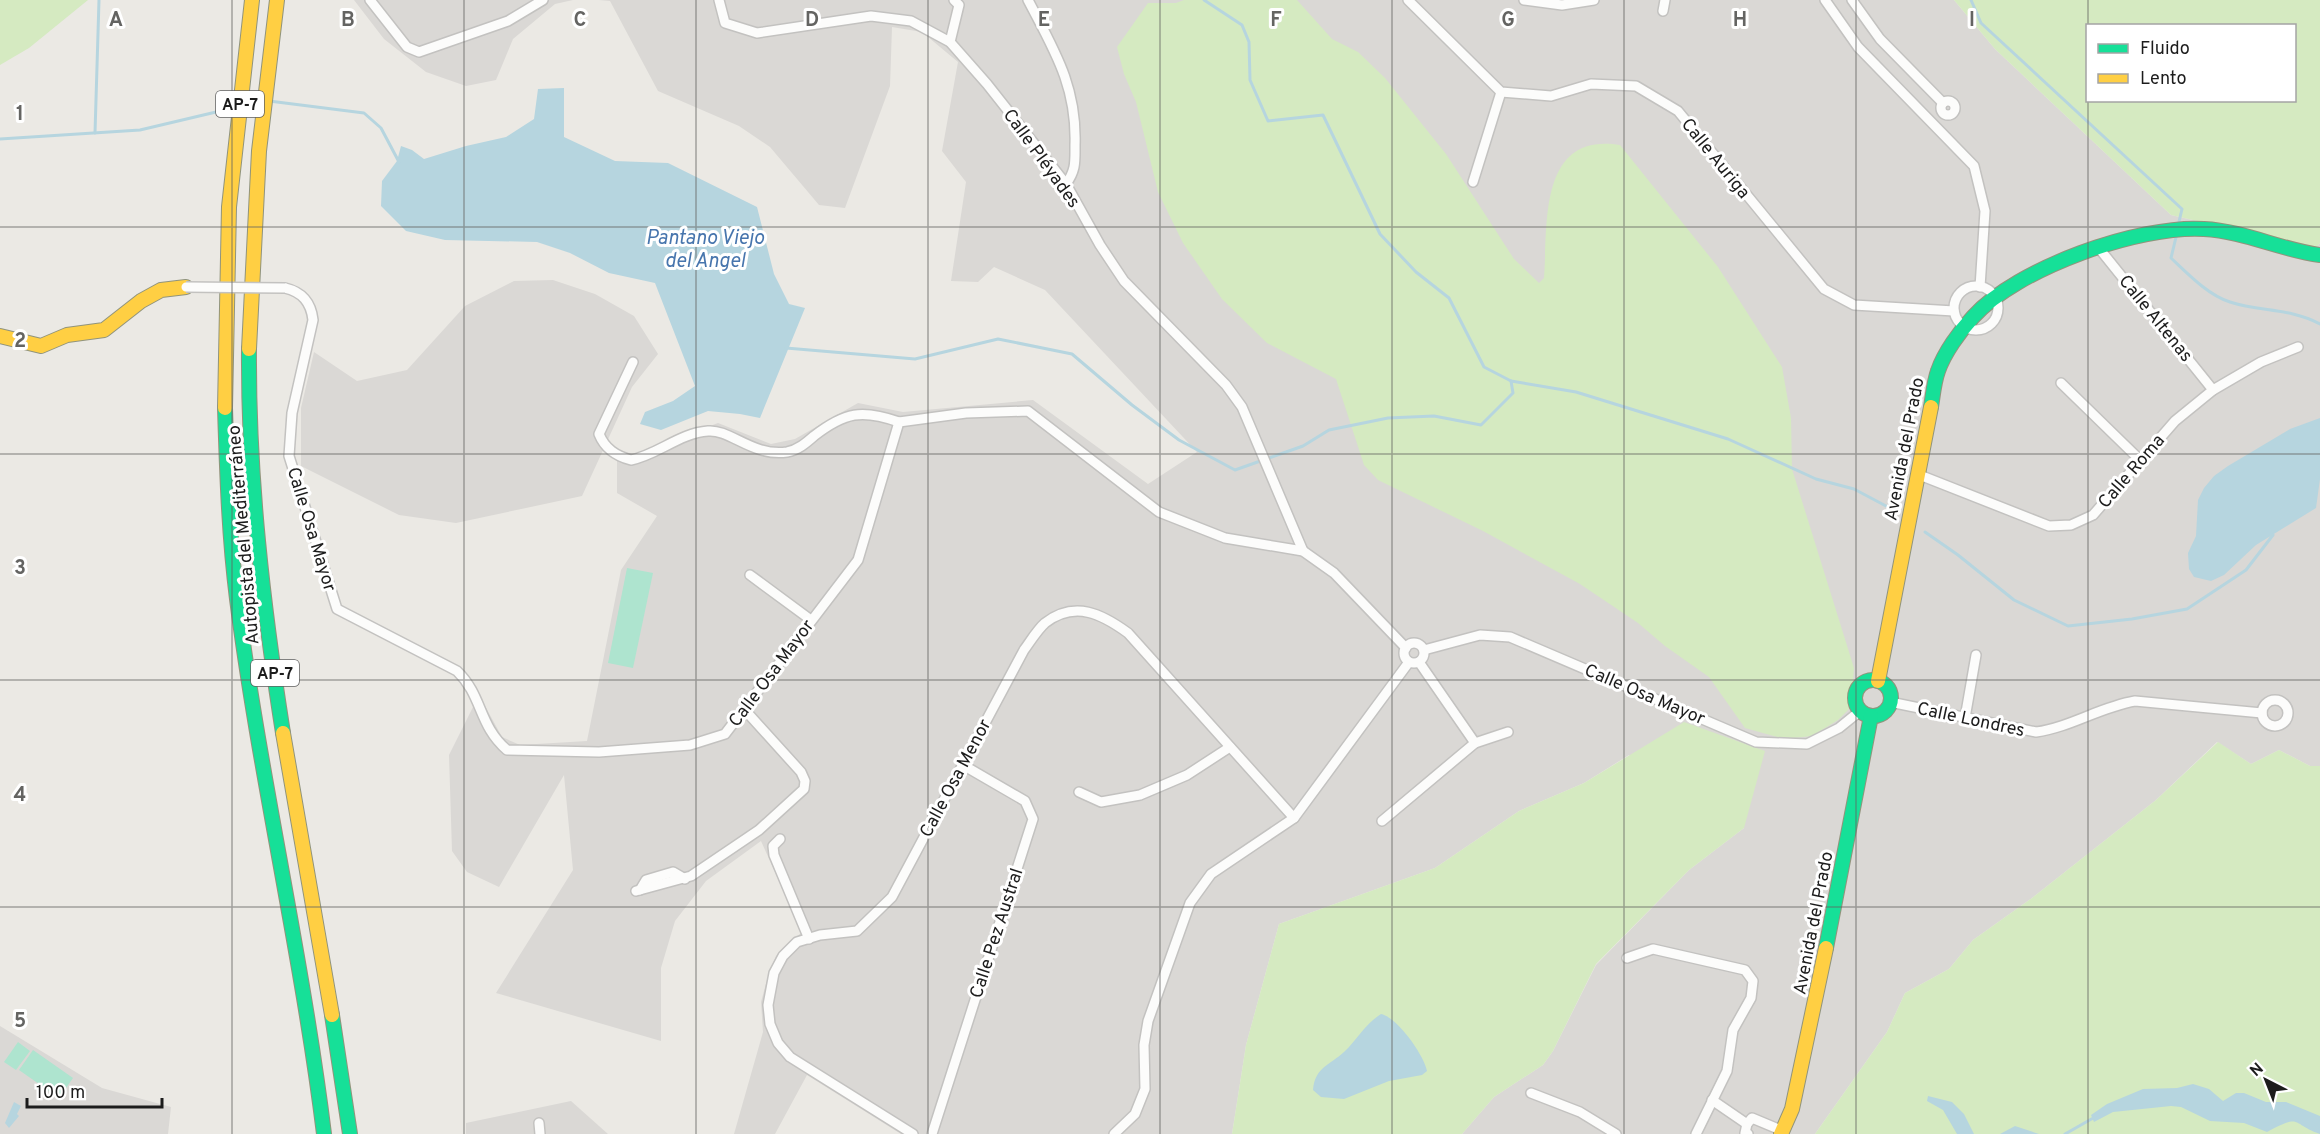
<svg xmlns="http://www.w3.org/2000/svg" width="2320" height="1134" font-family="Overpass,sans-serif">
	<rect width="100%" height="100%" fill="#ebe9e4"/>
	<g fill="#dad8d5">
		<polygon points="354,0 573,0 555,4 513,39 496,80 466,86 426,72 384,39"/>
		<polygon points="599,0 1954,0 1995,49 2171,215 2316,248 2320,243 2320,766 2310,766 2279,750 2251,764 2217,742 2156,800 2032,898 1973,940 1949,969 1905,993 1887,1032 1815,1134 1462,1134 1494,1097 1543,1065 1553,1051 1596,965 1689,870 1744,828 1629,755 1584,783 1519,811 1435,868 1279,924 1246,1045 1232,1134 901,1134 807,1075 775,1134 734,1134 763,1032 761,1002 767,980 776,956 802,932 761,841 706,881 675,921 661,968 661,1041 496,993 573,870 564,775 499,887 467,872 452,851 449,755 479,695 502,737 520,745 587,741 621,570 657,516 617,493 617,461 718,423 771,444 795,439 858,403 903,412 1033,400 1148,484 1197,452 1045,290 994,267 978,282 951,281 966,182 942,151 958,62 922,32 892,27 890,86 845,208 819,205 770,147 739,126 658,91 610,1"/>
		<polygon points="553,280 595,294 634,316 658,354 632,387 582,496 456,523 399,515 301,466 301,408 314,352 357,381 407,370 465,306 514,281"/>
		<polygon points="0,1026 102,1088 171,1107 168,1134 0,1134"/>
		<polygon points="571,1101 608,1134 466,1134 466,1123"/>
	</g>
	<g fill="#d5eac1" fill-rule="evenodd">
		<polygon points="0,0 88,0 29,48 0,65"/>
		<path d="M1184,0h113l35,39 26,13 27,26 61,76 68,105 25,24 5,-5c4,-54 -6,-146 76,-133l98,122 64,100 9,51 1,51 62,199 -3,39 -13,13 -26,16 -28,3 -39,-11 -36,-51 -44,-31 -27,-23 -58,-39 -97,-53 -105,-51 -14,-15 -28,-86 -69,-36 -45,-44 -39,-56 -25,-51 -22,-90 -12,-28 -7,-27 31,-44h28z"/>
		<path d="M1954,0h366v243l-4,5 -145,-33 -176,-166zM2088,26h206v74h-206z"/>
		<polygon points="1684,722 1765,751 1744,828 1689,870 1596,964 1553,1051 1543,1065 1494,1097 1462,1134 1232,1134 1246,1045 1279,924 1435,868 1519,811 1584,783"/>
		<polygon points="2218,742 2251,764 2279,750 2310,766 2320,766 2320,1134 1815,1134 1887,1032 1905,993 1949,969 1973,940 2032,898 2156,800"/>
	</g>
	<g fill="#aee4cf">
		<polygon points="627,568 653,573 633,668 608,663"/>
		<polygon points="18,1042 30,1051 16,1070 4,1062"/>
		<polygon points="33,1050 73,1078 59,1098 19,1070"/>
	</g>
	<g fill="#b6d5df">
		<polygon points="564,88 564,137 615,161 668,163 757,207 774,274 789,304 805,308 760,418 740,414 708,411 661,430 640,424 645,412 673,401 695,386 655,283 609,273 570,253 537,242 445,240 406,231 381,206 382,181 397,161 401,146 412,150 424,159 466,146 506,137 534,119 538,89"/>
		<polygon points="2320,418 2320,479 2316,508 2256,545 2224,575 2211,581 2194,577 2189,569 2188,553 2196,536 2198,500 2204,488 2214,476 2228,466 2290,429"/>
		<path d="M1381,1014c16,3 43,41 46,57l-5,4 -33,6 -45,18 -23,-2 -8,-7c2,-23 17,-25 31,-38 13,-12 21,-28 37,-38z"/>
		<path d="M2193,1084l16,5 14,12 13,-8h8l22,9h20l34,14v18c-30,-10 -17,-21 -53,-2l-23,-9 -34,-2 -29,-14 -10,-1 -58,6 -19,10 -3,-7 16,-11 36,-15 34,-1z"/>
		<polygon points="1928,1096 1952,1102 1964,1114 1974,1134 1957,1134 1943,1110 1927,1101"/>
		<polygon points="14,1102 21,1106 17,1114 19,1116 9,1128 5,1123"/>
		<polygon points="2015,1126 2039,1134 2000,1134"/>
	</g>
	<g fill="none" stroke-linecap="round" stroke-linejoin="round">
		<g stroke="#b6d5df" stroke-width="3">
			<polyline points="1204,0 1242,25 1249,42 1250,80 1268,121 1323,115 1380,234 1416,272 1449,298 1484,367 1511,381 1576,392 1728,439 1816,479 1854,489 1886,506"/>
			<polyline points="1971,0 1981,23 2182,209 2178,226"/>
			<polyline points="269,101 364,113 381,128 399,162"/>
			<polyline points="245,105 259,102"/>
			<polyline points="95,133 99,0"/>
			<polyline points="0,139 140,130 233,108"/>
			<path d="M2177,233l-6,25c17,16 37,37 59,44 30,10 61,6 90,22"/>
			<polyline points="786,348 915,359 998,339 1072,354 1132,405 1179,440 1235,470 1303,446 1329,430 1388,418 1434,416 1481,425 1513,393 1511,381"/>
			<polyline points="1925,532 1958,555 2014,600 2068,626 2132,619 2187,609 2246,570 2273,535"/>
			<polyline points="2065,1134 2095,1117"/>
		</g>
		<g stroke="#c3c2c0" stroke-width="12">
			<g id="street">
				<polyline points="370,0 407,47 419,52 508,21 543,0"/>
				<polyline points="719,0 725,23 757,33 871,16 911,21 950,42 987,84 1066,184 1100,245 1124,281 1226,385 1242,407 1303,551"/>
				<path d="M1028,0c26,50 49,86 47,145 0,17 1,25 -9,39"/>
				<polyline points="1408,0 1501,92 1551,96 1591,84 1636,86 1678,111 1824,289 1854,305 1954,311"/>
				<polyline points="1524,0 1562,5 1594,0"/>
				<polyline points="1825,0 1858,47 1974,166 1985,211 1980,287"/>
				<polyline points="1852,0 1880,39 1943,103"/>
				<polyline points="1663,11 1665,0"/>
				<polyline points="950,42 959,5 954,0"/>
				<circle cx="1948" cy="108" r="7"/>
				<polyline points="1473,182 1501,92"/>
				<polyline points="2098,247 2213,390"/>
				<circle cx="1976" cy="308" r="22"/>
				<path d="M285,288c17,4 26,14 28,32l-21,93 -3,43 48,153 120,62c26,25 21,54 50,79l92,2 91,-7 35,-11 133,-174 41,-138 67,-9 62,-2 131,101 66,26 78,13 31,22 72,75"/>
				<path d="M633,362l-34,72c6,15 17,22 32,26 26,-5 49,-27 77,-29 22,-2 45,26 79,21 11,-2 19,-9 27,-16 31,-24 48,-27 85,-14"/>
				<polyline points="2061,383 2139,459"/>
				<polyline points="1917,474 2049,526 2071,525 2093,515 2175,421 2213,390 2261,362 2298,347"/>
				<polyline points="750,575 811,620"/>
				<circle cx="1414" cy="653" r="10"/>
				<polyline points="1424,650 1480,635 1510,637 1756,742 1807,744 1839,728 1860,711"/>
				<polyline points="1419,662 1475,743"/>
				<circle cx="2275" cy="713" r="13"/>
				<path d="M1890,702l146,30c35,-5 64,-25 99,-31l127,12"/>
				<polyline points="1965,718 1976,655"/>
				<polyline points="1079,792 1101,802 1140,795 1187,775 1230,747"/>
				<polyline points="1382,821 1475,743 1508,732"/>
				<polyline points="780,839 773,846 774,855 809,939"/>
				<polyline points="640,890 646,880 673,872 685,879"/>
				<polyline points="636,891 691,876 759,830 804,789 805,781 801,772 744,709"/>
				<polyline points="1627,958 1653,949 1745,970 1753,981 1751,998 1733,1030 1727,1071 1696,1134"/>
				<polyline points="1531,1093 1580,1112 1616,1134"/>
				<polyline points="1712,1100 1747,1124"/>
				<polyline points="539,1123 540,1134"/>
				<path d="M913,1134l-123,-77 -12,-14 -8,-19 -2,-19 6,-32 9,-17 14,-14 23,-7 37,-4 35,-34 132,-247c6,-8 13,-20 21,-27 30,-23 57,-9 83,10l166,185"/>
				<polyline points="932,1134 1033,819 1025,801 963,765"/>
				<polyline points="1114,1134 1135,1114 1145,1089 1144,1045 1148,1021 1190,903 1211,874 1294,818 1409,662"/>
				<polyline points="1748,1134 1745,1133 1747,1124 1752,1118 1783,1131"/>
			</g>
		</g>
		<g stroke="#91947c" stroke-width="16">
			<g id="fast">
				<path d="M249,349c-1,130 14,257 34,384"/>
				<path d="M1931,407c2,-12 3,-25 7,-36 6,-18 22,-40 35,-54 44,-49 166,-92 231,-88 40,2 77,21 116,26"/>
				<path d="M225,408c2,64 4,128 12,191 23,179 65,356 87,535"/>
				<circle cx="1873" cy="698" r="18"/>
				<polyline points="1826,948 1871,716"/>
				<polyline points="332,1015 350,1134"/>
			</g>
		</g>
		<g stroke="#91947c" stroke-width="16">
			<g id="slow">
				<polyline points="0,336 41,346 67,335 104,330 141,301 161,290 186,287"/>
				<polyline points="249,349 259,151 277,0"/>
				<polyline points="225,408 229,207 252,0"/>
				<polyline points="1878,681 1931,407"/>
				<polyline points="283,733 332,1015"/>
				<polyline points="1781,1134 1792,1109 1826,948"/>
			</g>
		</g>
		<use href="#street" stroke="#fcfcfb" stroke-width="9"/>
		<use href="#fast" stroke="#16e098" stroke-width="14"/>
		<use href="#slow" stroke="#ffcf43" stroke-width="14"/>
		<g stroke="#c3c2c0" stroke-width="12" stroke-linecap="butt">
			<polyline id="street-bridge" points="186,287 285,288"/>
		</g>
		<use href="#street-bridge" stroke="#fcfcfb" stroke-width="9"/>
	</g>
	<path fill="none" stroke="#646462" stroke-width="1.5" stroke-opacity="0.55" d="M232,0v1134M464,0v1134M696,0v1134M928,0v1134M1160,0v1134M1392,0v1134M1624,0v1134M1856,0v1134M2088,0v26M2088,100v1034M0,227h2320M0,454h2320M0,680h2320M0,907h2320"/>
	<g text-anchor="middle" stroke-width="6" stroke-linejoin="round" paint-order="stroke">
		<g fill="#fff" stroke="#606060" stroke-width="1.5">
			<rect x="216" y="91" width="48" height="26" rx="4.5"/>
			<rect x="251" y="660" width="48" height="26" rx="4.5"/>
		</g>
		<g font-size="16" font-weight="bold" fill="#1c1c1c">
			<text x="240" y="110">AP-7</text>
			<text x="275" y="679">AP-7</text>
		</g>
		<g font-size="18" fill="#1c1c1c" stroke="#fff">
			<text transform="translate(1042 158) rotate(54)" y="6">Calle Pléyades</text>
			<text transform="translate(1716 158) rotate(51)" y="6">Calle Auriga</text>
			<text transform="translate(2156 318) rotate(51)" y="6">Calle Altenas</text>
			<text transform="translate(1904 449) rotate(-79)" y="6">Avenida del Prado</text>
			<text transform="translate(2131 471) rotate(-49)" y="6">Calle Roma</text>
			<text transform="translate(312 529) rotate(73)" y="6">Calle Osa Mayor</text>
			<text transform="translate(243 535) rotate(-95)" y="6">Autopista del Mediterráneo</text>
			<text transform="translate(771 673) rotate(-53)" y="6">Calle Osa Mayor</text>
			<text transform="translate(1645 694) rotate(23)" y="6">Calle Osa Mayor</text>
			<text transform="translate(1971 719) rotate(12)" y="6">Calle Londres</text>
			<text transform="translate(955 778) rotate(-62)" y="6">Calle Osa Menor</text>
			<text transform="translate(1813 923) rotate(-79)" y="6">Avenida del Prado</text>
			<text transform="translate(996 933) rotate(-72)" y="6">Calle Pez Austral</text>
		</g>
		<g font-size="20" font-style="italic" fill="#4775ad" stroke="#fff">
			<text x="705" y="244">Pantano Viejo<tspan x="705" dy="23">del Angel</tspan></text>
		</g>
	</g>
	<g font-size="20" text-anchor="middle" font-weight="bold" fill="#646462" stroke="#fff" stroke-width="6" stroke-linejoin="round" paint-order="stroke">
		<text x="116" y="26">A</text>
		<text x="348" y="26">B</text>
		<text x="580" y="26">C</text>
		<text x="812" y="26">D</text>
		<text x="1044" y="26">E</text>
		<text x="1276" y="26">F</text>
		<text x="1508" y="26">G</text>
		<text x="1740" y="26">H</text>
		<text x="1972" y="26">I</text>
		<text x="20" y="120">1</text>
		<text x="20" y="347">2</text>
		<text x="20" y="574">3</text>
		<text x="20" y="801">4</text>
		<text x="20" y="1027">5</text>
	</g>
	<rect x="2086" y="24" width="210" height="78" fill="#ffffff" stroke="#a4a4a4" stroke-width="1.5"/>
	<rect x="2098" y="44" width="30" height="9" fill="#16e098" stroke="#a4a4a4" stroke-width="1.5"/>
	<text x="2140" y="54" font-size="18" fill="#1c1c1c">Fluido</text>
	<rect x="2098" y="74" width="30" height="9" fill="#ffcf43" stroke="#a4a4a4" stroke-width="1.5"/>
	<text x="2140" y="84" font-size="18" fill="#1c1c1c">Lento</text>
	<g transform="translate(2266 1080) rotate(318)" stroke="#ffffff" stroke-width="4.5" paint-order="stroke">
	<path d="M0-4.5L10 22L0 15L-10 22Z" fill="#1c1c1c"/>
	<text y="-9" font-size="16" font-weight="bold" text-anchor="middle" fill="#1c1c1c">N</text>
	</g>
	<path d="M27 1098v9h135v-9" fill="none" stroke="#1c1c1c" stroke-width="3"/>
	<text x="36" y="1098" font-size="18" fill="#1c1c1c" stroke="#ffffff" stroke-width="4.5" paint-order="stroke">100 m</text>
</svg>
